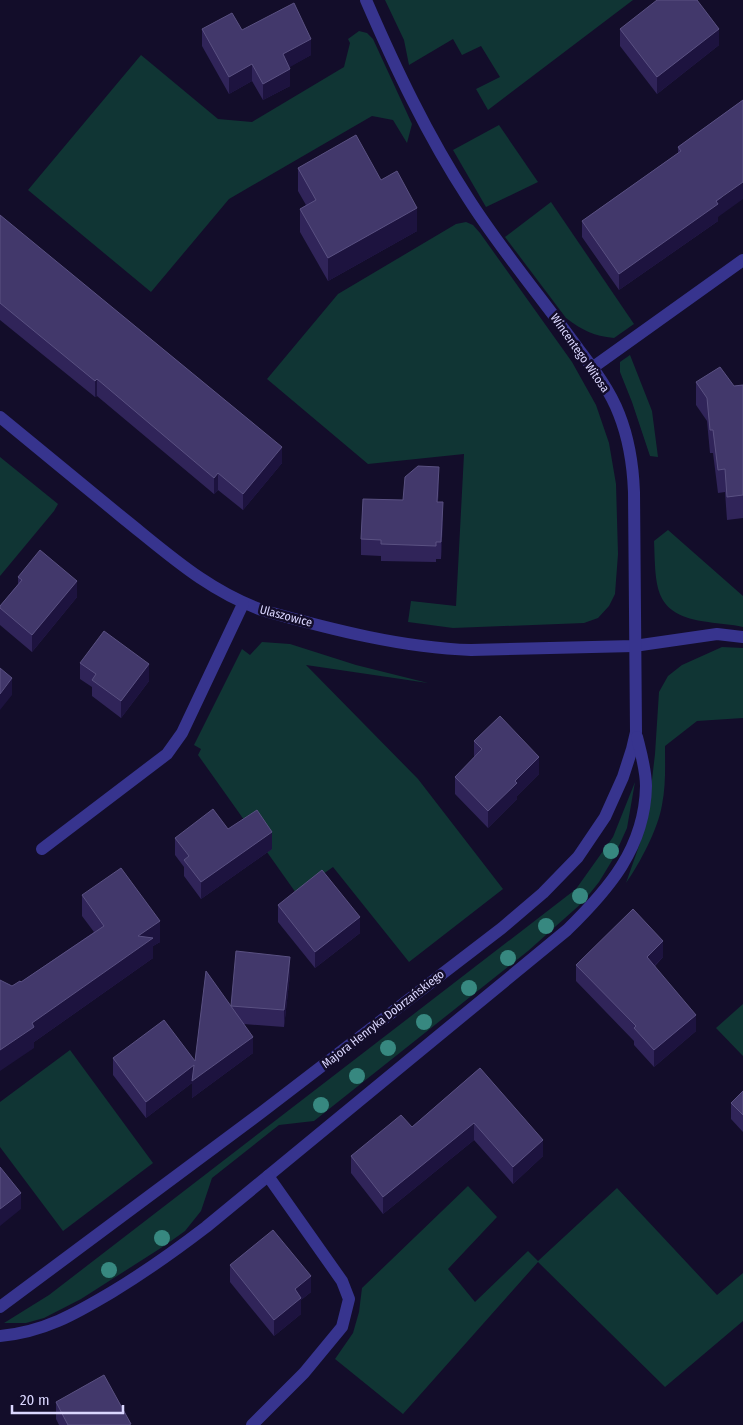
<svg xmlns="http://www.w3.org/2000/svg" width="743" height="1425" font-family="'Fira Sans Condensed',sans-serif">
	<rect width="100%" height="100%" fill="#130d2a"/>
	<g fill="#103534">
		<polygon points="385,0 633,0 488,110 476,89 500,77 481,46 462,55 453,39 409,65 404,40"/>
		<polygon points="359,31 367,33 373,39 412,124 407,143 393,120 372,116 229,199 151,292 28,190 141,55 218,119 252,122 344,67 350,43 348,39"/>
		<polygon points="499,125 538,182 486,207 453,150"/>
		<path d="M551,202l83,122 -20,14c-21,-2 -32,-8 -48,-20l-61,-81z"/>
		<polygon points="466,222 473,225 480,233 572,362 596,405 609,443 616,484 618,554 615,594 609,606 598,618 584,623 453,628 408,622 411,601 456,606 464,454 368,464 267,379 338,294 456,224"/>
		<polygon points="630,355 652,411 658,457 650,456 632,402 620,372 620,362"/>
		<polygon points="0,457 58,504 54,511 0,576"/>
		<path d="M668,530l75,66v31c-12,-3 -23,-3 -35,-5 -55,-7 -52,-34 -54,-81z"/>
		<polygon points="262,642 290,644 356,665 428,683 306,665 418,779 503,889 409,962 333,867 296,893 198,755 201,749 194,745 242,649 250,655"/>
		<path d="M722,647l21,1v70l-46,3 -32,25c0,20 1,39 -3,59 -4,24 -22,58 -36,78l14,-40 10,-46 5,-43 4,-62 9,-16 14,-11z"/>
		<polygon points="635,782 627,828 613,859 599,882 583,902 528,951 314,1121 279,1125 212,1178 201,1211 185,1231 164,1246 81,1299 44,1318 26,1323 4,1323 49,1295 576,889 613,837"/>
		<polygon points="743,1004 743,1056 716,1028"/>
		<polygon points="70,1050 153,1163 63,1231 0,1147 0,1102"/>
		<polygon points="468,1186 497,1217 448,1269 475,1302 528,1251 538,1261 617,1188 717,1295 743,1273 743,1321 665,1387 538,1262 403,1414 335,1359 353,1333 359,1312 362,1288"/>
	</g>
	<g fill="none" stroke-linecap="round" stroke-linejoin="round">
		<g stroke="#37348e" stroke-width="12">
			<polyline points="592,368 743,260"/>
			<path d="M0,417c41,34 82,67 123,101 45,36 86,74 142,93 65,18 138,37 206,39l163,-4 83,-12 26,3"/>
			<polyline points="42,849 167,754 182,733 243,604"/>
			<path d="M0,1307l262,-195 240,-184 41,-35 35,-36 27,-40 18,-40 9,-28 4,-17 -2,-240c-1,-26 -5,-53 -15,-78 -9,-24 -26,-46 -42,-67 -36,-50 -76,-97 -109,-149 -41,-63 -72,-129 -102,-198"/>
			<path d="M0,1336c44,-4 75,-22 112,-44 33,-20 64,-42 94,-65l361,-297c41,-40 78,-82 79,-144 0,-16 -5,-33 -9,-49"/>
			<polyline points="252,1425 304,1373 342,1327 349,1299 342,1281 268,1176"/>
		</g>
	</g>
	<g fill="#378880">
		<circle cx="611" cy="851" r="8"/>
		<circle cx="580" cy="896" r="8"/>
		<circle cx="546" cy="926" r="8"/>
		<circle cx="508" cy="958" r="8"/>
		<circle cx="469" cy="988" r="8"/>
		<circle cx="424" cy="1022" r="8"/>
		<circle cx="388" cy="1048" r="8"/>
		<circle cx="357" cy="1076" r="8"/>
		<circle cx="321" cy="1105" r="8"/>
		<circle cx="162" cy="1238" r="8"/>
		<circle cx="109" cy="1270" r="8"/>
	</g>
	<g fill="#302459">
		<polygon points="202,29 242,30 311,55 289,67 290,86 263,100 252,81 229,94 202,46"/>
		<polygon points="620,29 719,45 657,94 620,46"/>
		<polygon points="743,100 718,217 718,221 619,290 582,237 582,221 678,153 678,147"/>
		<polygon points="298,168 381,180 417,231 328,281 300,232 300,209 306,205 298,191"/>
		<polygon points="0,215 282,463 243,510 218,490 214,494 97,396 95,397 0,320"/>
		<polygon points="696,382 734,386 743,385 743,518 727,520 725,492 718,493 713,453 710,453 707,421 696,405"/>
		<polygon points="439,484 438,502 443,519 441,559 436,559 436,562 381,561 381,556 361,555 361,539 403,500"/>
		<polygon points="18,577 77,597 32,652 0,625 0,606 18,584"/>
		<polygon points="80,663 149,681 121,718 92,696 92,687 80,679"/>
		<polygon points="474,741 539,774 517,796 517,799 488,828 455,794 455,777 474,758"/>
		<polygon points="228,829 272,849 201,899 184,876 184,867 175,855 175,838"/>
		<polygon points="82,895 160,942 153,946 153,958 34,1042 34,1048 12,986 21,982 94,932 82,916"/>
		<polygon points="278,905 360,933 315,968 278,922"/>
		<polygon points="663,957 655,966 696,1031 654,1067 634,1045 634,1041 576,981 576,965"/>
		<polygon points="290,974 284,1027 244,1024 253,1053 192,1098 192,1083 146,1118 113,1075 113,1058 195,1061 231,1006"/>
		<polygon points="480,1068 543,1156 513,1184 474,1140 383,1214 351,1173 351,1156 412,1127"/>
		<polygon points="743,1091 743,1132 731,1119 731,1103"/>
		<polygon points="230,1265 311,1292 301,1300 301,1314 274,1336 230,1282"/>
		<polygon points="56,1402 131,1425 59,1425 56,1419"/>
	</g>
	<g fill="#1d133f">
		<polygon points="719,29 719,45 657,94 657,77"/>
		<polygon points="311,39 311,55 283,71 283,54"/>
		<polygon points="252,64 252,81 229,94 229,77"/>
		<polygon points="290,69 290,86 263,100 263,84"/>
		<polygon points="743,182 743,199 718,217 718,221 619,290 619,274"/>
		<polygon points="417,208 417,231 328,281 328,258"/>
		<polygon points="97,379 97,396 95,397 95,381"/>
		<polygon points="282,447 282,463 243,510 243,494"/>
		<polygon points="439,467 439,484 437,519 437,502"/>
		<polygon points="218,473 218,490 214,494 214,478"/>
		<polygon points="443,502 443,519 441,559 441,542"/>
		<polygon points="77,581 77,597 32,652 32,635"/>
		<polygon points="149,664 149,681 121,718 121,701"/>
		<polygon points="12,678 12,695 0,710 0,694"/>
		<polygon points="539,757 539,774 517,796 517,799 488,828 488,811 515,781"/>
		<polygon points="272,832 272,849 201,899 201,882"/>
		<polygon points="360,917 360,933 315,968 315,952"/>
		<polygon points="160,921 160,942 153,946 153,958 34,1042 34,1048 0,1071 0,1050 138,936"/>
		<polygon points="663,941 663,957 647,973 647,957"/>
		<polygon points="290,957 290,974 284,1027 284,1010"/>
		<polygon points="696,1015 696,1031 654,1067 654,1050"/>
		<polygon points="253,1037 253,1053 192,1098 192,1083 146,1118 146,1102 194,1065"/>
		<polygon points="474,1123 474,1140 383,1214 383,1197"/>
		<polygon points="543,1140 543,1156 513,1184 513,1167"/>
		<polygon points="21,1193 21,1209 0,1226 0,1209"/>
		<polygon points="311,1276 311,1292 301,1300 301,1314 274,1336 274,1320 295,1289"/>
	</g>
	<g fill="#42386b" stroke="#5a5182">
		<polygon points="657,0 697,0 719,29 657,77 620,29"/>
		<polygon points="294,3 311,39 283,54 290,69 263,84 252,64 229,77 202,29 232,13 242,30"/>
		<polygon points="743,100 743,182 716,201 718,204 619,274 582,221 681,151 678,147"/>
		<polygon points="356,135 381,180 397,171 417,208 328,258 300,209 316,200 298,168"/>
		<polygon points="0,215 282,447 243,494 218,473 214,478 97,379 95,381 0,303"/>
		<polygon points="720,367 734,386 743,385 743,495 727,497 725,469 718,470 713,430 710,430 707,398 696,382"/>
		<polygon points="418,466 439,467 437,502 443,502 441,542 436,542 436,546 381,544 381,540 361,539 363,499 403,500 405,477"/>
		<polygon points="40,550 77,581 32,635 0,608 0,606 22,580 18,577"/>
		<polygon points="104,631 149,664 121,701 92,680 96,674 80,663"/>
		<polygon points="0,668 12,678 0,694"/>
		<polygon points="500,716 539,757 515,781 517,783 488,811 455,777 482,749 474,741"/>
		<polygon points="213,809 228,829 257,810 272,832 201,882 184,860 189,856 175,838"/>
		<polygon points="121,868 160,921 138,936 153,938 32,1023 34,1027 0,1050 0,980 12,986 20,981 21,982 104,926 82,895"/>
		<polygon points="322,870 360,917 315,952 278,905"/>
		<polygon points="633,909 663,941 647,957 696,1015 654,1050 634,1028 636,1026 576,965"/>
		<polygon points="236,951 290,957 284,1010 231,1006"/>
		<polygon points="206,971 253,1037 192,1081 194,1065 146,1102 113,1058 164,1020 195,1061"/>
		<polygon points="480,1068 543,1140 513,1167 474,1123 383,1197 351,1156 401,1115 412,1127"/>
		<polygon points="743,1091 743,1115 731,1103"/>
		<polygon points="0,1167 21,1193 0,1209"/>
		<polygon points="273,1230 311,1276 295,1289 301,1298 274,1320 230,1265"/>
		<polygon points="104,1375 131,1424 129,1425 68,1425 56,1402"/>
	</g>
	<g text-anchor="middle" stroke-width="5" stroke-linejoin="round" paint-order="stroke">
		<g font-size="12" fill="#dbd7ff" stroke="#130d2a">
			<text transform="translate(580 353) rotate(55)" y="4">Wincentego Witosa</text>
			<text transform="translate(286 616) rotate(15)" y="4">Ulaszowice</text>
			<text transform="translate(383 1019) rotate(-38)" y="4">Majora Henryka Dobrzańskiego</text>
		</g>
	</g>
	<path d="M12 1405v8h111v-8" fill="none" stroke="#dbd7ff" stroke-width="2.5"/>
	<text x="20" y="1405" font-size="15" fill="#dbd7ff" stroke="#130d2a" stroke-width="4" paint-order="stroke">20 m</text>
</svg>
